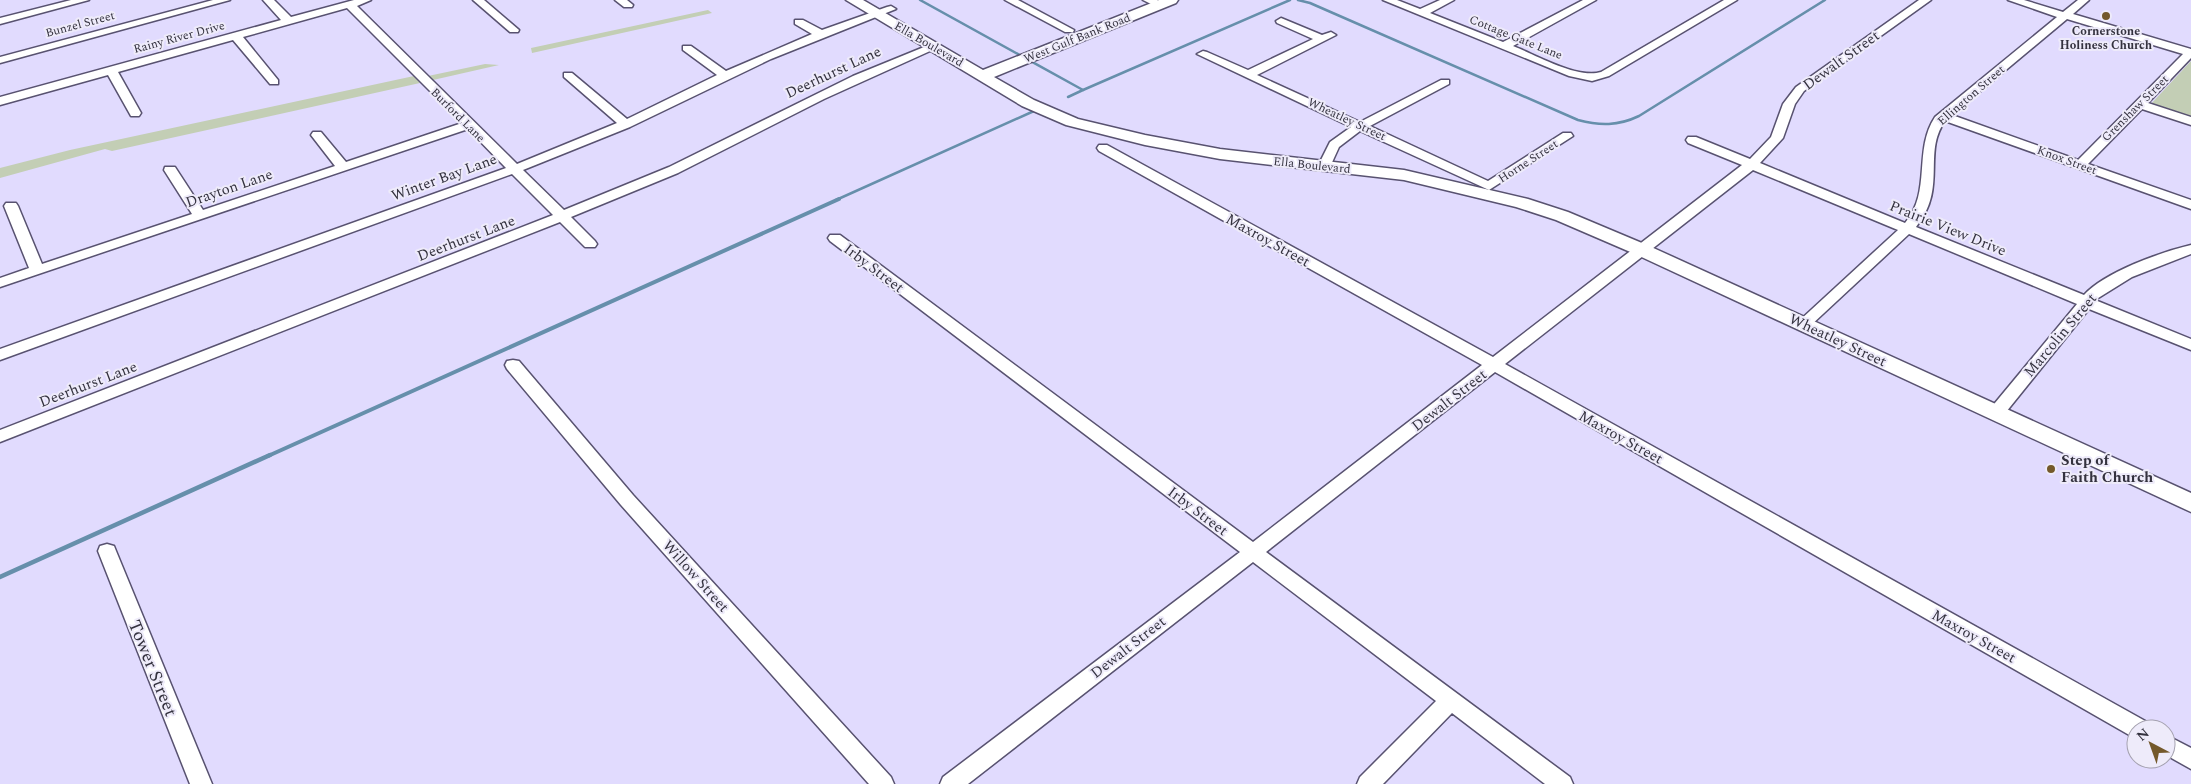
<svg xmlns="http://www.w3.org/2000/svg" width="2191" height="784" font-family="Spectral,serif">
	<rect width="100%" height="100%" fill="#e1dbfe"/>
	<g fill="#c3ceb5">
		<polygon points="708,10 712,13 532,53 531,48"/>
		<polygon points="2191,61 2191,120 2149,106"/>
		<polygon points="485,64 499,65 433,80 428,76"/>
		<polygon points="414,76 420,83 112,151 105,149 0,178 0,168 70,150"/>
	</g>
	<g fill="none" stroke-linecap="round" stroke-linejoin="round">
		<g stroke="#668fab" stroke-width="2.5">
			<polyline points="920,0 1083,90 1290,0"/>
			<path d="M1298,0l12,3 268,117c22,6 40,6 61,-4l186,-116"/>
			<polyline points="1068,97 1083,90"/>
			<polyline points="836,200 1034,111"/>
		</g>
		<polyline stroke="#668fab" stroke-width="4" points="268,456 839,199"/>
		<polyline stroke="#668fab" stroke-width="4.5" points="0,577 270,455"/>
		<g stroke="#585270" stroke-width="3">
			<g id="minor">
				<polygon points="71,0 89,0 0,24 0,18"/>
				<polygon points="213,0 230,0 0,63 0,57"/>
				<polygon points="263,0 274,0 291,17 354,0 371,0 357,6 517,164 617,123 564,77 564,73 572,73 627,119 717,75 683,50 683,46 691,46 726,71 812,34 795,24 795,20 803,20 822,30 887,7 891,6 896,9 771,59 630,127 523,170 564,210 669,167 853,76 929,45 937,45 939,47 824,99 678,173 571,217 595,241 597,244 595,247 585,247 560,222 0,442 0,430 553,215 512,174 0,360 0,349 506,168 468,129 0,287 0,278 29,268 4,206 6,203 16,203 18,206 42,264 192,214 164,170 165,167 175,167 203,210 335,166 311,135 313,132 321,132 346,162 462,123 347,8 243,37 278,80 278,84 270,84 233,40 118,72 141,113 139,116 131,116 108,75 0,105 0,97 281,20"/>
				<polygon points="473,0 484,0 519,30 518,32 510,32"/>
				<polygon points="615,0 627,0 633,5 632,7 624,7"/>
				<polygon points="1005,0 1018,0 1074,30 1073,32 1065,32"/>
				<polygon points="1143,0 1157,0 1164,5 1159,8"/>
				<path d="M1383,0h14l23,9 20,-9h14l-24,13 73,29 80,-42h13l-83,46c23,9 64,33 88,26l123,-72h13l-128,76 -17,5 -23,-5z"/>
				<path d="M1919,0h12l-127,91 -9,13 -12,34 -23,25 145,60c27,-31 8,-73 30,-106l122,-100 -49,-17h16l39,12 15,-12h11l-16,14 118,35v9l-43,45 43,14v8l-49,-16 -54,55 103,36v9l-246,-88c-23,32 3,67 -29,106l168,68c21,-23 77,-43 107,-50v9l-59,23 -37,23 96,39v11l-102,-41 -87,108h-12l-2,-4 2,-4 87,-105 -168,-70 -100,93h-10l-3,-3 3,-3 99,-91 -145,-60 -248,194 642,358 3,7h-14v8l-5,-1 -636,-364 -229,180 304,225 3,7h-28l-93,-71 -69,71h-26l3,-7 76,-76 -183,-139 -285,222h-28l3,-7 297,-225 -410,-311 -2,-3 2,-3h10l413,307 229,-177 -383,-214 -2,-3 2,-3h8l386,212 249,-192 -54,-22 -2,-3 2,-3h8l54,22 21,-22 12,-33 13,-17zM2067,19l116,35 -105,106 -126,-45z"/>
				<polygon points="1281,18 1322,35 1331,32 1336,35 1257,75 1360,122 1441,80 1449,80 1449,84 1370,126 1488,181 1563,133 1571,133 1573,136 1489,190 1360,131 1339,147 1329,169 1319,169 1318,166 1330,142 1351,127 1197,54 1203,51 1207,52 1248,70 1313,39 1277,23 1276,21"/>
				<polygon points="513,360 519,361 633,495 891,777 894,784 869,784 621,505 507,369 505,365 507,361"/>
				<polygon points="107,544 114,546 116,551 212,784 190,784 98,551 100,546"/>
				<polygon points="2166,735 2191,748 2191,769 2166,755"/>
			</g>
		</g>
		<g stroke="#585270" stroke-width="3">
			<polygon id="major" points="846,0 863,0 983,70 1159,0 1178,0 1176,3 994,77 1034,100 1078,119 1145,135 1220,149 1404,170 1528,199 1568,212 1649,246 2191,493 2191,512 1635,254 1556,220 1516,207 1404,180 1220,159 1145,145 1066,125 1022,106"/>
		</g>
		<use href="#minor" fill="#fff" fill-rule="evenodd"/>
		<use href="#major" fill="#fff" fill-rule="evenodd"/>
	</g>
	<g fill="#74592b" stroke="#eeebfa" stroke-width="2">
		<circle cx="2106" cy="16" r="5"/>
		<circle cx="2051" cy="469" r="5"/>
	</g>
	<g text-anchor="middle" stroke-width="4" stroke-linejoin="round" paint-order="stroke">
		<g font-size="12" fill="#34323f" stroke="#eeebfa">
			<text transform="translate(80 24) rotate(-15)" y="4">Bunzel Street</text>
			<text transform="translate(179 37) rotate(-15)" y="4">Rainy River Drive</text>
			<text transform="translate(1516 37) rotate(22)" y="4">Cottage Gate Lane</text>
			<text transform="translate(1077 38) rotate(-22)" y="4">West Gulf Bank Road</text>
			<text transform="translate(929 44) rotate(30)" y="4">Ella Boulevard</text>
			<text transform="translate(1971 95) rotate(-41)" y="4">Ellington Street</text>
			<text transform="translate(2135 108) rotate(-45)" y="4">Grenshaw Street</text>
			<text transform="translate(458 115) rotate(45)" y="4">Burford Lane</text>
			<text transform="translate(1347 119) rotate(25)" y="4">Wheatley Street</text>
			<text transform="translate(2067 160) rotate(20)" y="4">Knox Street</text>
			<text transform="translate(1528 161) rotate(-33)" y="4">Horne Street</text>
			<text transform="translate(1312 165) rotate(6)" y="4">Ella Boulevard</text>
		</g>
		<g font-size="12" font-weight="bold" fill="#34323f" stroke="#eeebfa">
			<text x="2106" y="35">Cornerstone<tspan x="2106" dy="14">Holiness Church</tspan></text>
		</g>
		<g font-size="15" fill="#34323f" stroke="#eeebfa">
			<text transform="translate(1841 60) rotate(-36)" y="5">Dewalt Street</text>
			<text transform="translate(833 72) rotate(-25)" y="5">Deerhurst Lane</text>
			<text transform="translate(444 177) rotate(-20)" y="5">Winter Bay Lane</text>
			<text transform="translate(229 188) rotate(-19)" y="5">Drayton Lane</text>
			<text transform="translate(1948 228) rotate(22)" y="5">Prairie View Drive</text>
			<text transform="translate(466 238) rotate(-21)" y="5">Deerhurst Lane</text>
			<text transform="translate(1268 240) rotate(29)" y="5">Maxroy Street</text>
			<text transform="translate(874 268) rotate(37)" y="5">Irby Street</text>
			<text transform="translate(2060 335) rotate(-50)" y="5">Marcolin Street</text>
			<text transform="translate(1838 340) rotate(25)" y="5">Wheatley Street</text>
			<text transform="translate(88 384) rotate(-21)" y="5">Deerhurst Lane</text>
			<text transform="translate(1449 400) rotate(-38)" y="5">Dewalt Street</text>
			<text transform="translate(1621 437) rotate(29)" y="5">Maxroy Street</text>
			<text transform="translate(1198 511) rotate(37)" y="5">Irby Street</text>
			<text transform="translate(696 576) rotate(48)" y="5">Willow Street</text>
			<text transform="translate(1974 636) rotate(29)" y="5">Maxroy Street</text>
			<text transform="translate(1128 647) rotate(-38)" y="5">Dewalt Street</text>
		</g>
		<g font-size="15" font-weight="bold" fill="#34323f" stroke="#eeebfa" text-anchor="start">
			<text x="2061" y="465">Step of<tspan x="2061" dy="17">Faith Church</tspan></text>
		</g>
		<g font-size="18" fill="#34323f" stroke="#eeebfa">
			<text transform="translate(153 668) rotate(68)" y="6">Tower Street</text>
		</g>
	</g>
	<g transform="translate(2151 744) rotate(319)"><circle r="24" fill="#eeebfa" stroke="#a4a1af"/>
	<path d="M0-4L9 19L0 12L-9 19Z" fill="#74592b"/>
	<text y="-8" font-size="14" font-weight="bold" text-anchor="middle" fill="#34323f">N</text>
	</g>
</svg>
